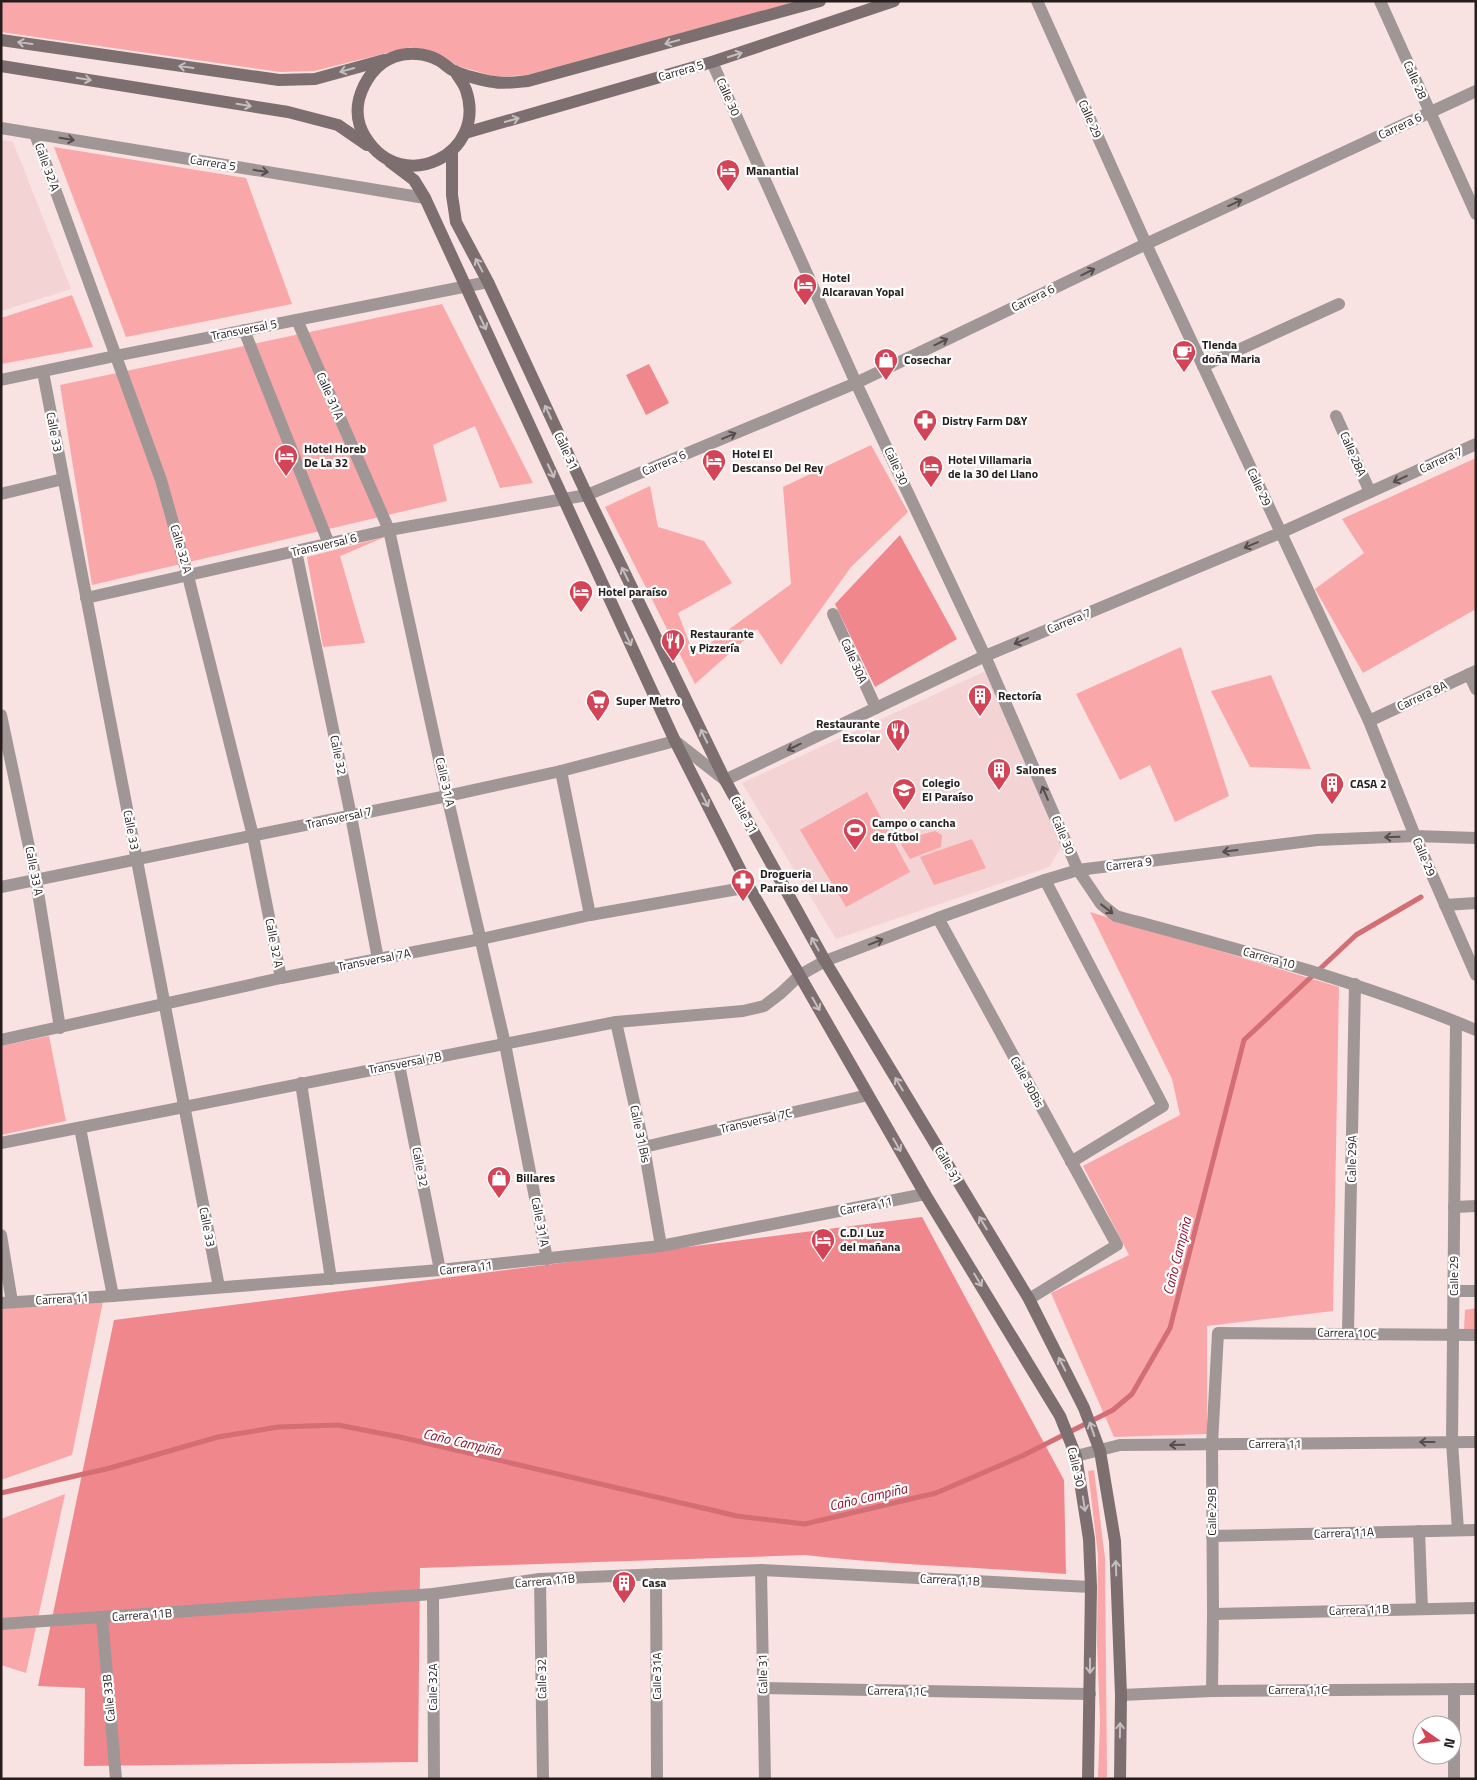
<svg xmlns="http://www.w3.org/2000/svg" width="1477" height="1780" font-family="'Titillium Web',sans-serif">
	<rect width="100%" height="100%" fill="#f9e2e2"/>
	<g fill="#f3d3d3">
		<polygon points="1,140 13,142 71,289 1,311"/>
		<polygon points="986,671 1064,843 1049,867 836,939 742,783"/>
	</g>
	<g fill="#faa7aa">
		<polygon points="1,1 798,1 527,75 496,77 458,66 441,55 411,47 314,71 280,72 1,32"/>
		<polygon points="54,147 246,178 292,304 126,337"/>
		<polygon points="72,295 93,347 1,364 1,318"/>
		<polygon points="442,304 533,483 500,488 475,426 433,445 447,501 92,585 60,385"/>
		<polygon points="871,445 908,512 851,567 781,665 757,629 695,684 605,507 650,486 658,527 704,541 732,583 678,613 694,655 791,584 783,487"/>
		<polygon points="1476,458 1476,609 1363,673 1315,589 1364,553 1342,519"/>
		<polygon points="385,537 340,556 365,643 323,647 307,557"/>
		<polygon points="1181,647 1229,796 1175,822 1150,765 1120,780 1076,694"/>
		<polygon points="1271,675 1311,769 1250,767 1211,691"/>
		<polygon points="867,792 910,872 846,907 800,830"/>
		<polygon points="935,831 942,835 941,847 910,859 899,841"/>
		<polygon points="972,839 986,868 934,885 920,857"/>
		<polygon points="1090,912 1339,987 1333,1311 1207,1326 1207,1434 1114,1437 1051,1293 1129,1255 1083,1166 1180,1115 1172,1079"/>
		<polygon points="49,1036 66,1121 1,1135 1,1046"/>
		<polygon points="103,1301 72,1455 1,1480 1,1308"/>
		<polygon points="1476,1308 1476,1331 1464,1330 1465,1310"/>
		<polygon points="1094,1470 1105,1558 1107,1777 1098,1777 1100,1721 1097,1643 1098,1555 1088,1471"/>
		<polygon points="65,1494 26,1673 1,1665 1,1519"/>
	</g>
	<g fill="#f0878d">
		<polygon points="649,364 669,403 646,415 626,375"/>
		<polygon points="900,535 957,639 875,687 835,604"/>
		<path d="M922,1217l142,263 2,94c-87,-7 -175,-9 -261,-19l-385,13 -2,194 -334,4 1,-78 -47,-2 76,-366z"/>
	</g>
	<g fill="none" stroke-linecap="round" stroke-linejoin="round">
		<polyline stroke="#d36e74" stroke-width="5" points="1,1493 110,1468 218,1437 278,1427 338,1425 400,1437 737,1516 805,1524 936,1493 1022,1456 1113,1410 1132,1394 1170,1328 1244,1040 1356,935 1421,897"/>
		<g stroke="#a09696" stroke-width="12">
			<polyline points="1336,416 1370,492"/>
			<polyline points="833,614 876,708"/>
		</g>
		<g stroke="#a09696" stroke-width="12">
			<polyline points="1037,1 1146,244 1369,721 1415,836 1476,975"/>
			<polyline points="1380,1 1476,214"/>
			<path d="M712,62l144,321 129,273 93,214 23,34 15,12c121,33 243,65 360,114"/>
			<polyline points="1,128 425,198"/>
			<polyline points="35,134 161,480 188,576 253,836 281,978"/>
			<polyline points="297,320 389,530 447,796 505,1044 547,1259"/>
			<polyline points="244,330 329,544"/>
			<polyline points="1203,366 1339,304"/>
			<polyline points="43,372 219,1287"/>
			<polyline points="1,380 115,356 488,282"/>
			<polyline points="1,494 63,479"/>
			<polyline points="296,551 351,816 378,959"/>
			<polyline points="86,598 389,530 587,495 856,383 1146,244 1476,91"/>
			<polyline points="1469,674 1476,689"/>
			<polyline points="1,715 36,880 60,1028"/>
			<polyline points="1369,721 1476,671"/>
			<polyline points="561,771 590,915"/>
			<polyline points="725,780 985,656 1280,533 1476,444"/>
			<polyline points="1045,880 1163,1106 1071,1162"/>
			<polyline points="1445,905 1476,903"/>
			<polyline points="938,918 1117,1245 1029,1299"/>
			<polyline points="616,1022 644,1147 661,1246"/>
			<polyline points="1456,1022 1452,1442 1458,1530"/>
			<polyline points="1,1040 281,978 481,939 590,915 749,887"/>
			<polyline points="399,1065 440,1270"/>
			<polyline points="301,1083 331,1279"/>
			<polyline points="80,1128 113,1296"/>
			<polyline points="1,1143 616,1022 743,1011 764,1006 781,993 800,975 825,961 938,918 1045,880 1078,870 1317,840 1415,836 1476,838"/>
			<polyline points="644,1147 868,1095"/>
			<polyline points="1454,1207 1476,1206"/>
			<polyline points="1,1235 12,1302"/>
			<polyline points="1454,1291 1476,1291"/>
			<polyline points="1,1303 113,1296 440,1270 661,1246 925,1194"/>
			<polyline points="1348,1333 1355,984"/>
			<polyline points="1076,1456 1120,1445 1476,1442"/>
			<polyline points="1419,1531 1422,1609"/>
			<polyline points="1212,1536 1476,1530"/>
			<polyline points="761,1570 765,1779"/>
			<polyline points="656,1574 657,1779"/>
			<polyline points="540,1579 543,1779"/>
			<polyline points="433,1594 434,1779"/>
			<polyline points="1213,1614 1476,1608"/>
			<polyline points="102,1617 116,1779"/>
			<polyline points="1,1624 433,1594 540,1579 761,1570 1091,1587"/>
			<polyline points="763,1688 1090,1694"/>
			<polyline points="1454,1689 1454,1779"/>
			<polyline points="1212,1691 1213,1614 1212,1444 1218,1333 1476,1335"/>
			<polyline points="1121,1695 1212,1691 1476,1689"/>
		</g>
		<polyline stroke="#a09696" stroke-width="12" points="1,887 447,796 561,771 675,741 725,780"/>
		<g stroke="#7d6f6f" stroke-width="12">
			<polyline points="1,40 279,80 315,79 384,60"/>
			<polyline points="1,66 288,112 338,125 367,145"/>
			<path d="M455,71c3,6 9,13 11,19 22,64 -64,106 -100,48 -8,-12 -10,-26 -7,-39 5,-18 17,-36 35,-42 13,-5 32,-4 44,3 6,3 10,8 16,11 9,4 30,10 40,11 10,2 23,0 34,-1l292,-80"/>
			<polyline points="465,133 712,62 894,1"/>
			<polyline points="452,151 452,195 456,222 488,282 587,495 725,780 825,961 1029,1299 1084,1408 1100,1451 1115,1541 1121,1695 1120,1779"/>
			<polyline points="390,162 414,180 425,198 675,741 749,887 925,1194 1060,1416 1076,1456 1089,1539 1091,1587 1088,1779"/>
		</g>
	</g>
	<defs><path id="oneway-shaft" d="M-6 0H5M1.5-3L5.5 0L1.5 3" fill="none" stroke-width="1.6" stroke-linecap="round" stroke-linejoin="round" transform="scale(1.25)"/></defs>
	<g stroke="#c4bebe">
		<use href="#oneway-shaft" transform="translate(672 42) rotate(165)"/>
		<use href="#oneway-shaft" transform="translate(25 43) rotate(-172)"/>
		<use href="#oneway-shaft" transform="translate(735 55) rotate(-18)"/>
		<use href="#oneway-shaft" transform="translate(186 67) rotate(-172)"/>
		<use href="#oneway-shaft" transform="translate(347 70) rotate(165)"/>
		<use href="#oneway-shaft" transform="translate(84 79) rotate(9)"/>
		<use href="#oneway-shaft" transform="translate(244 105) rotate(9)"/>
		<use href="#oneway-shaft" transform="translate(512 120) rotate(-16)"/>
		<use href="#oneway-shaft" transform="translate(479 265) rotate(-118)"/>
		<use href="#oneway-shaft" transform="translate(483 323) rotate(65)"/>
		<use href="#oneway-shaft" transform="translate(548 412) rotate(-115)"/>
		<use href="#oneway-shaft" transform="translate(551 471) rotate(65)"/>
		<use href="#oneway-shaft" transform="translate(625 574) rotate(-116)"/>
		<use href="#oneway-shaft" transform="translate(628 639) rotate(65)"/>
		<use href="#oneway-shaft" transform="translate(704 736) rotate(-116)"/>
		<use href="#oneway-shaft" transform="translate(705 800) rotate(63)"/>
		<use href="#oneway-shaft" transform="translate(815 944) rotate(-119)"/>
		<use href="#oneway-shaft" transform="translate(816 1004) rotate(60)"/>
		<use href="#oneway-shaft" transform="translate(899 1084) rotate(-121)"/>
		<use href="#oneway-shaft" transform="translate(897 1145) rotate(60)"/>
		<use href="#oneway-shaft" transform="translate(983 1223) rotate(-121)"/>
		<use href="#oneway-shaft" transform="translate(978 1280) rotate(59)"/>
		<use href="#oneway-shaft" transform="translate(1062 1364) rotate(-117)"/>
		<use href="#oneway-shaft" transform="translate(1092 1429) rotate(-109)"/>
		<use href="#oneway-shaft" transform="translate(1084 1504) rotate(81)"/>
		<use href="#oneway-shaft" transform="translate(1116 1568) rotate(-92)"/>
		<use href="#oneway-shaft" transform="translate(1090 1666) rotate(90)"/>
		<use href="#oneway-shaft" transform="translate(1120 1730) rotate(-89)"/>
	</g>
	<g stroke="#574d4d">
		<use href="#oneway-shaft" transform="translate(67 139) rotate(9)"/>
		<use href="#oneway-shaft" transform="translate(261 171) rotate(9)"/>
		<use href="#oneway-shaft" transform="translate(1235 203) rotate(-25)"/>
		<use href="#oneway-shaft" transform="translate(1088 272) rotate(-26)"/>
		<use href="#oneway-shaft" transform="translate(941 342) rotate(-26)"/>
		<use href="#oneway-shaft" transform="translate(729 436) rotate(-23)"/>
		<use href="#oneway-shaft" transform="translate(1400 479) rotate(155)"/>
		<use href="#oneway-shaft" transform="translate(1251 545) rotate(157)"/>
		<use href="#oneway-shaft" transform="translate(1021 641) rotate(157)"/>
		<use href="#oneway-shaft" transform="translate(794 747) rotate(154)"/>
		<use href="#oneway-shaft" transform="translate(1045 793) rotate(-113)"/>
		<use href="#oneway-shaft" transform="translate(1392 837) rotate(178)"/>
		<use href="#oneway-shaft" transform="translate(1230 851) rotate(173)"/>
		<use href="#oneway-shaft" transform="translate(1107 909) rotate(38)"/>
		<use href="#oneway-shaft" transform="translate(876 942) rotate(-21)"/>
		<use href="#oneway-shaft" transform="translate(1427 1442) rotate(180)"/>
		<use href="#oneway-shaft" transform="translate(1177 1445) rotate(179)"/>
	</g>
	<defs>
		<g id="hotel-pin" transform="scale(1.25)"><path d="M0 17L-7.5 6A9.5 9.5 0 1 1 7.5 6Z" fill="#d44457" stroke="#fff"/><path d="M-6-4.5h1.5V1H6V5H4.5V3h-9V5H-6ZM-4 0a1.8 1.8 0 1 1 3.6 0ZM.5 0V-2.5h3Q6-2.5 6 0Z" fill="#fff"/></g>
		<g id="cafe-pin" transform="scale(1.25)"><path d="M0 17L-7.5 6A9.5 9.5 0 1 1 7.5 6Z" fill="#d44457" stroke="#fff"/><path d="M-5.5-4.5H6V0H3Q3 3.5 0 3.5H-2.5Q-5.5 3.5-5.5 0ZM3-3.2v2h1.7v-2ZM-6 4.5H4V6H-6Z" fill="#fff"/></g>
		<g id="shop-pin" transform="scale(1.25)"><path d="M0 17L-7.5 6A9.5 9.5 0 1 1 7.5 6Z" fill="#d44457" stroke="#fff"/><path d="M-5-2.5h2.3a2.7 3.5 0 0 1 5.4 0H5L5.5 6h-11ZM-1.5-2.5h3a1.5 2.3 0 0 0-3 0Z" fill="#fff"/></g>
		<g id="pharmacy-pin" transform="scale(1.25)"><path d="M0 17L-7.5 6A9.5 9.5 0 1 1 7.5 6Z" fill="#d44457" stroke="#fff"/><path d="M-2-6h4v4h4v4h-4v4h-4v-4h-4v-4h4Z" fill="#fff"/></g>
		<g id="restaurant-pin" transform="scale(1.25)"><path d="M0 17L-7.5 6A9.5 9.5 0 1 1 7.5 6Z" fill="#d44457" stroke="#fff"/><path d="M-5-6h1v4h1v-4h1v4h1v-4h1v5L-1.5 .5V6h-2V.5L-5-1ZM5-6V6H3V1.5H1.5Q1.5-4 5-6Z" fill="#fff"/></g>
		<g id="building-pin" transform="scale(1.25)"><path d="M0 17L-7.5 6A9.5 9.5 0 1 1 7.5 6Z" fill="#d44457" stroke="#fff"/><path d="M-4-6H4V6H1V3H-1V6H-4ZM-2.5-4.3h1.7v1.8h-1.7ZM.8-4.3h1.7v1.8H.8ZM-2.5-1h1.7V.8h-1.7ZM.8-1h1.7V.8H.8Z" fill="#fff"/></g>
		<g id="supermarket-pin" transform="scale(1.25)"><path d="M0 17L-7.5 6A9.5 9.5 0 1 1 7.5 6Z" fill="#d44457" stroke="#fff"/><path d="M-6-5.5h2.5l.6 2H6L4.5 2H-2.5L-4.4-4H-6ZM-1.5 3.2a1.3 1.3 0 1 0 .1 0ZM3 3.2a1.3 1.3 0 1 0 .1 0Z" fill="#fff"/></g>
		<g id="school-pin" transform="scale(1.25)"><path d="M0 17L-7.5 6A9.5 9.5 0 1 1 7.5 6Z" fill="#d44457" stroke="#fff"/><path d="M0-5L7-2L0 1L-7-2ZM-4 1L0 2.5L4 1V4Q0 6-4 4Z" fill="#fff"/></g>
		<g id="stadium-pin" transform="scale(1.25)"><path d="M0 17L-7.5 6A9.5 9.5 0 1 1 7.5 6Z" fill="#d44457" stroke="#fff"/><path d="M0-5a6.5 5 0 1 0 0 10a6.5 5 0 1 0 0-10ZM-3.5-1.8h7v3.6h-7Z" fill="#fff"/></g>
	</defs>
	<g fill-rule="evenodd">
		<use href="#hotel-pin" x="728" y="171"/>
		<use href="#hotel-pin" x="805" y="285"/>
		<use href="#cafe-pin" x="1184" y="352"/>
		<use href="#shop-pin" x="886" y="360"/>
		<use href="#pharmacy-pin" x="925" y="421"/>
		<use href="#hotel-pin" x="286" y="456"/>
		<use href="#hotel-pin" x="714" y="461"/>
		<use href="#hotel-pin" x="931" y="467"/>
		<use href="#hotel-pin" x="581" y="592"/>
		<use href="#restaurant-pin" x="673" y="641"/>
		<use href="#building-pin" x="980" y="696"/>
		<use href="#supermarket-pin" x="598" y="701"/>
		<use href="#restaurant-pin" x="898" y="731"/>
		<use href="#building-pin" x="999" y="770"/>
		<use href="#building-pin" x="1332" y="784"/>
		<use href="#school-pin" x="904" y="790"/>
		<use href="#stadium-pin" x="855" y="830"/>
		<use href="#pharmacy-pin" x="743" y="881"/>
		<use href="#shop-pin" x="499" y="1178"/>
		<use href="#hotel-pin" x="823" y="1240"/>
		<use href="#building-pin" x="624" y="1583"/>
	</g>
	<g text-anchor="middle" stroke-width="4.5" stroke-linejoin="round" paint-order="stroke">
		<g font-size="12" fill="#261d1d" stroke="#fff">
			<text transform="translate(681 71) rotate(-16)" y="4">Carrera 5</text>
			<text transform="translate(1415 80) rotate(66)" y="4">Calle 28</text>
			<text transform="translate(728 97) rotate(66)" y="4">Calle 30</text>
			<text transform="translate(1090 119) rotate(66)" y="4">Calle 29</text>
			<text transform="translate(1400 126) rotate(-25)" y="4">Carrera 6</text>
			<text transform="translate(213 163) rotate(9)" y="4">Carrera 5</text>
			<text transform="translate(47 167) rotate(70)" y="4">Calle 32 A</text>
			<text transform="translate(1033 298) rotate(-26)" y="4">Carrera 6</text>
			<text transform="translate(244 330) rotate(-11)" y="4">Transversal 5</text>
			<text transform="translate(330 396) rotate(66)" y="4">Calle 31 A</text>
			<text transform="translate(54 432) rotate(79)" y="4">Calle 33</text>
			<text transform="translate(566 451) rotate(65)" y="4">Calle 31</text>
			<text transform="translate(1353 454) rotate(66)" y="4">Calle 28A</text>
			<text transform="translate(1441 460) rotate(-25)" y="4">Carrera 7</text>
			<text transform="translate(664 463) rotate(-23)" y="4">Carrera 6</text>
			<text transform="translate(896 466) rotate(65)" y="4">Calle 30</text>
			<text transform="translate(1259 487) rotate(65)" y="4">Calle 29</text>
			<text transform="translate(324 545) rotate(-13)" y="4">Transversal 6</text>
			<text transform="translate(181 549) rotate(74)" y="4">Calle 32 A</text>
			<text transform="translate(1069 621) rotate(-23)" y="4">Carrera 7</text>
			<text transform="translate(854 661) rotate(66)" y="4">Calle 30A</text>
			<text transform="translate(1422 696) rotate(-25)" y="4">Carrera 8A</text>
			<text transform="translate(338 755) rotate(78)" y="4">Calle 32</text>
			<text transform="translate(445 782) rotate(77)" y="4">Calle 31 A</text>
			<text transform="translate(744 815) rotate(61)" y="4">Calle 31</text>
			<text transform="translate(339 818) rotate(-12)" y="4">Transversal 7</text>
			<text transform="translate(131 830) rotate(79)" y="4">Calle 33</text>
			<text transform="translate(1063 835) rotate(67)" y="4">Calle 30</text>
			<text transform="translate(1424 857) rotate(67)" y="4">Calle 29</text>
			<text transform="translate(1129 864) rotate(-7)" y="4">Carrera 9</text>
			<text transform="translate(34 871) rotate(79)" y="4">Calle 33 A</text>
			<text transform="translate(274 943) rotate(79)" y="4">Calle 32 A</text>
			<text transform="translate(1269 958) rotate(15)" y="4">Carrera 10</text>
			<text transform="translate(374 960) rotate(-11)" y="4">Transversal 7A</text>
			<text transform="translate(405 1063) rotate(-11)" y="4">Transversal 7B</text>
			<text transform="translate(1027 1082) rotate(61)" y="4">Calle 30Bis</text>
			<text transform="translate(756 1121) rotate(-13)" y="4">Transversal 7C</text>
			<text transform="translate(640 1134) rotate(78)" y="4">Calle 31 Bis</text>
			<text transform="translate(1352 1159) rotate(-89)" y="4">Calle 29A</text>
			<text transform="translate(948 1165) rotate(59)" y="4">Calle 31</text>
			<text transform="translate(420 1167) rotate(79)" y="4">Calle 32</text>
			<text transform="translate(866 1206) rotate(-11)" y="4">Carrera 11</text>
			<text transform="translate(540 1222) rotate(79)" y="4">Calle 31 A</text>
			<text transform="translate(207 1227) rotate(79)" y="4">Calle 33</text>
			<text transform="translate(466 1268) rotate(-6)" y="4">Carrera 11</text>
			<text transform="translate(1454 1276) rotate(-90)" y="4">Calle 29</text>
			<text transform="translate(62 1299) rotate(-3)" y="4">Carrera 11</text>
			<text transform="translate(1347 1333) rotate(1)" y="4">Carrera 10C</text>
			<text x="1275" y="1448">Carrera 11</text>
			<text transform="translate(1076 1467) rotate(77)" y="4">Calle 30</text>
			<text transform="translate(1212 1512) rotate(-90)" y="4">Calle 29B</text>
			<text transform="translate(1344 1533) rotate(-2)" y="4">Carrera 11A</text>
			<text transform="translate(950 1580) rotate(3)" y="4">Carrera 11B</text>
			<text transform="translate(545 1581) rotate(-5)" y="4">Carrera 11B</text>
			<text transform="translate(1359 1610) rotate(-2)" y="4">Carrera 11B</text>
			<text transform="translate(142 1615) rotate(-4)" y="4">Carrera 11B</text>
			<text transform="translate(763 1674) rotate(-91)" y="4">Calle 31</text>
			<text transform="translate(657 1676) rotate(-90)" y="4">Calle 31A</text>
			<text transform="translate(542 1679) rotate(-91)" y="4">Calle 32</text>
			<text transform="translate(433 1687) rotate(-90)" y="4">Calle 32A</text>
			<text x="1298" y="1694">Carrera 11C</text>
			<text transform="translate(897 1691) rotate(1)" y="4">Carrera 11C</text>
			<text transform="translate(109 1698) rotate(-95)" y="4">Calle 33B</text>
		</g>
		<g font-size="12" font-weight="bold" fill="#261d1d" stroke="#fff" text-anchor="start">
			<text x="746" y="175">Manantial</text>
			<text x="822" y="282">Hotel<tspan x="822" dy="14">Alcaravan Yopal</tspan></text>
			<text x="1202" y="349">TIenda<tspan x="1202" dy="14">doña Maria</tspan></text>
			<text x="904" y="364">Cosechar</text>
			<text x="942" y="425">Distry Farm D&amp;Y</text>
			<text x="304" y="453">Hotel Horeb<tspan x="304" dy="14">De La 32</tspan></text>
			<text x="732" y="458">Hotel El<tspan x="732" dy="14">Descanso Del Rey</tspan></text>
			<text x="948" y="464">Hotel Villamaria<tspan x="948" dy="14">de la 30 del Llano</tspan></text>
			<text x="598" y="596">Hotel paraíso</text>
			<text x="690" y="638">Restaurante<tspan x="690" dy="14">y Pizzería</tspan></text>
			<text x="998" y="700">Rectoría</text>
			<text x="616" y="705">Super Metro</text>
			<text x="880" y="728" text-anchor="end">Restaurante<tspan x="880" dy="14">Escolar</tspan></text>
			<text x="1016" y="774">Salones</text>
			<text x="922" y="787">Colegio<tspan x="922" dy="14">El Paraíso</tspan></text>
			<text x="1350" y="788">CASA 2</text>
			<text x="872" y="827">Campo o cancha<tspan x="872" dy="14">de fútbol</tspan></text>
			<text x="760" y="878">Drogueria<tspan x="760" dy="14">Paraiso del Llano</tspan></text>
			<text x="516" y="1182">Billares</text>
			<text x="840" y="1237">C.D.I Luz<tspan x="840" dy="14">del mañana</tspan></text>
			<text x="642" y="1587">Casa</text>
		</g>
		<g font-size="14" font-style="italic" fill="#90112c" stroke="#fff">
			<text transform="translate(1177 1256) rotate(-76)" y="5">Caño Campiña</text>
			<text transform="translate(462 1442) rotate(13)" y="5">Caño Campiña</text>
			<text transform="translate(868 1497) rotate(-13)" y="5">Caño Campiña</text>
		</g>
	</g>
	<rect width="1477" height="1780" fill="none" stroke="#261d1d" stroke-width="5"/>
	<g transform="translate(1437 1740) rotate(104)"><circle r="24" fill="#ffffff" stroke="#a8a5a5"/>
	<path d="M0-4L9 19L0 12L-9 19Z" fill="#d44457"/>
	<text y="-8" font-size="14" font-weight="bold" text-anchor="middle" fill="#261d1d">N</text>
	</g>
</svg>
